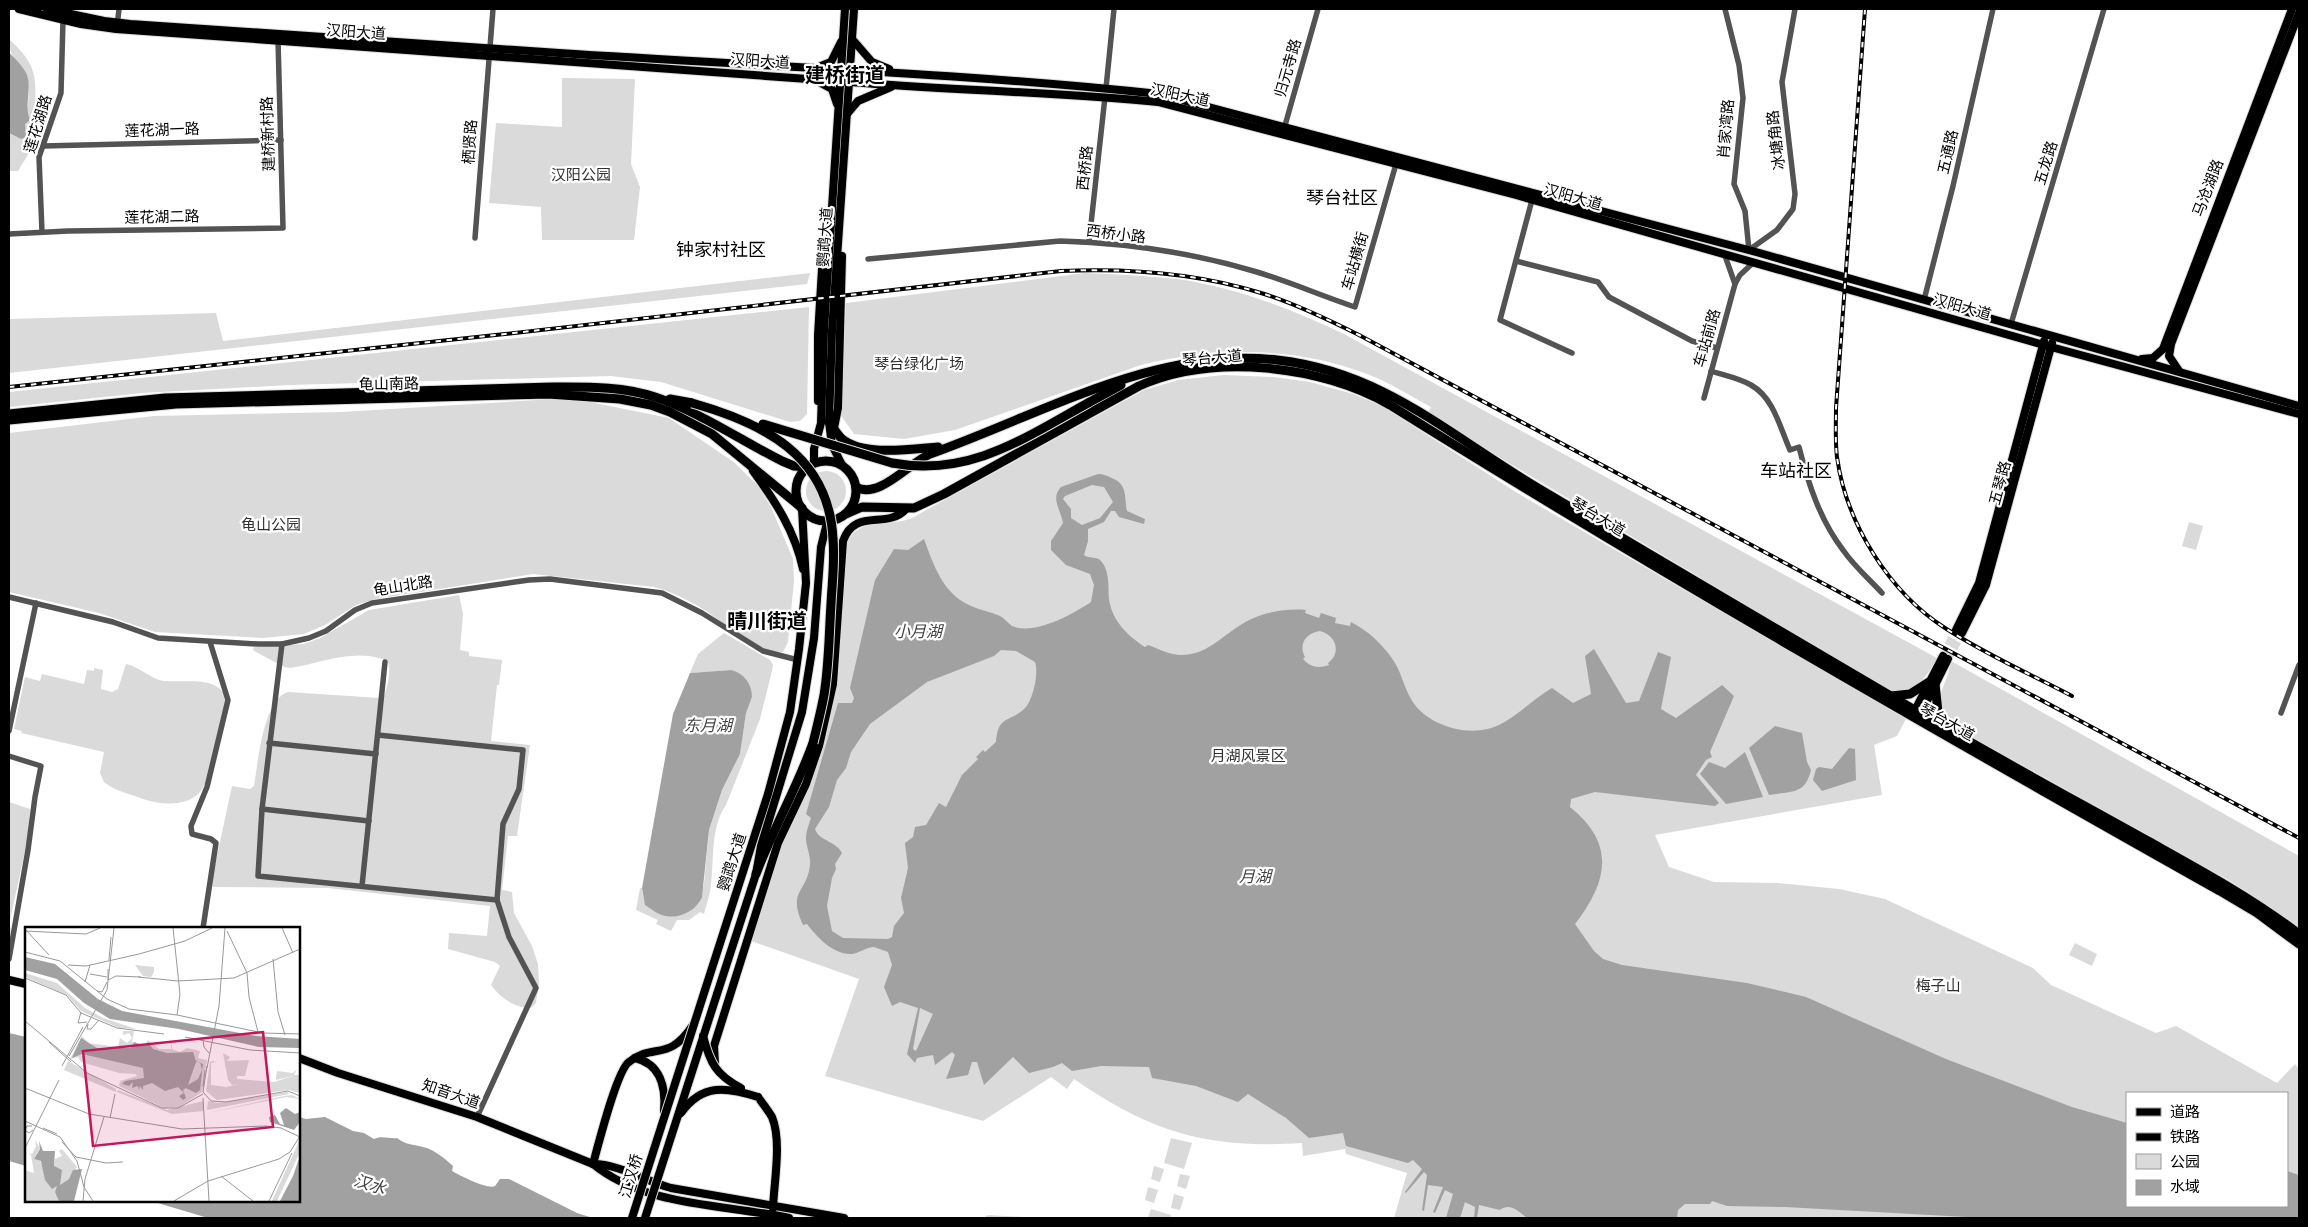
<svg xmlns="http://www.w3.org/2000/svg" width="2308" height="1227" font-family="Figtree,'Noto Sans SC',sans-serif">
	<rect width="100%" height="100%" fill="#fff"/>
	<g fill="#dadada" fill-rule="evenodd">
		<path d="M9,39c29,27 27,37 26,75l10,7 -8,19 -19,31h-9v-38l12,6c4,-17 13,-51 4,-66 -9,-15 -16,-16 -16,-34z"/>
		<polygon points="562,78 635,79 631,164 640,187 634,240 542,240 541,207 489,203 496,123 562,127"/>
		<polygon points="810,273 807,284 9,373 9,319 216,313 223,341"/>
		<path d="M1085,273c31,1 62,3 92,6 58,8 114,30 167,55l593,324c-10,18 -25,42 -49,32l-461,-276 4,-7c-21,-11 -42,-25 -64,-33 -72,-28 -152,-27 -226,-9l-186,65 -51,9 -50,-5 -14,-20 6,-111z"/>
		<polygon points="809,307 807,414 800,421 790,422 661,382 611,376 290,385 142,393 9,407 9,392"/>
		<path d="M1224,375l50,2 36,5 43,12 29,12 137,88 387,225 -9,17 -23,9 8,50 -227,40 14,32 45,15 64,1 61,6 46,10 148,69 18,17 105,48 20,-7 101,57 18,-19 4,5v149h-905l13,-45 -61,-19 -1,-5 -42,7 -1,-13c-94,6 -150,-10 -228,-64l-7,10 -16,-12 -68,44 -158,-45 34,-97 -108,-38 34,-108 26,-54 35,-235c13,-28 41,-16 66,-26l232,-128 34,-10zM2127,1093h160v113h-160z"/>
		<path d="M570,398l99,20 66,45 23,23 13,21 22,52 1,22 -6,61 -5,10c-26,2 -58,-29 -80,-43 -15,-9 -31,-17 -49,-22l-121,-13 -157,25 -20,6 -31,20 -21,9 -41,4 -108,-6 -56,-19 -90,-21v-159l145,-17 188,-4z"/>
		<circle cx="826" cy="491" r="20"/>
		<polygon points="2189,522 2203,526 2196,550 2182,546"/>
		<path d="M459,595l4,19 -3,36 9,2v4l33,4 -3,25h-2l-6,56 39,4 -13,91h-9l-6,54 10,2 2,21 18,33 6,18 1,19 -3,20 -5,5c-16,0 -31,-10 -40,-23l9,-19 -5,-4 -47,-13 1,-16 38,3 3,-30 -162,-18 -115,-1 -1,-8 20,-93 18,3 4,-3c4,-23 9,-87 34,-94l92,6 4,-2c4,-10 7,-24 4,-35 -33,-14 -66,2 -98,7l-6,-1 -28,-15 -3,-2 1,-3 50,-3 16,-6 49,-28z"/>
		<path d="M724,633l46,27 3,5 -1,6 -12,48 -34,86c-17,24 -11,59 -16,87 -2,7 -4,15 -6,22l-4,-2 -11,8h-12l-6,11 -15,-7 2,-4 -22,-10 4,-22h2c2,28 19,23 42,26l15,-11 5,-19 5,-54 13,-40 18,-36 6,-42 6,-15 -6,-18 -15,-9 -41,3 8,-19z"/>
		<path d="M1951,661l348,195v71l-72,-48 -277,-154c-23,-20 -2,-40 1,-64z"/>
		<path d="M126,664c11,2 22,12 33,16 19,5 61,-8 67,20 -5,18 -15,81 -26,92 -13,15 -40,13 -57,7 -12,-5 -29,-8 -39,-17l-4,-9 4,-21 -83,-19 1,-2 -8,-2 11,-52 15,4 2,-7 42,10 3,-14 7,1v-3l9,2 -2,19 11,3 6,-3z"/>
		<polygon points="9,802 30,809 27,842 9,925 11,929 9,942"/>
		<polygon points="2075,943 2097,954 2092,966 2069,955"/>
		<polygon points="1171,1138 1192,1143 1184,1169 1164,1163"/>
		<polygon points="1154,1166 1164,1169 1160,1182 1151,1179"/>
		<polygon points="1180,1174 1190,1176 1186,1189 1177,1186"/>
		<polygon points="1148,1187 1158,1190 1154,1203 1145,1200"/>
		<polygon points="1174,1194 1184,1197 1180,1210 1171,1208"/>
		<polygon points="1151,1209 1171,1215 1170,1218 1148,1218"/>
		<polygon points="988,1215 1041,1218 983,1218"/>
	</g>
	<g fill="#a1a1a1" fill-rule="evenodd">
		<path d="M9,52c5,6 15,15 18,23 5,14 -3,31 3,45l-5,4 1,13 -5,2 -12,-6z"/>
		<path d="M1098,474c6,0 10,2 16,5 14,7 10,19 13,32l18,8 -1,5 -25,-7 -4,-6h-4l-7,11 -16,7v12l-4,14c5,4 13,1 17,6 9,10 7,26 8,38 3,22 19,37 36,48l3,-2c11,4 22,10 33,10 25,0 39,-17 58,-29 18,-13 45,-18 67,-16l-1,3 14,5 2,-5 15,5 -1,5 15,3 1,-4c17,9 29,20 40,35 10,13 12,28 20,42 15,27 60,40 88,26 20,-10 34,-26 53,-37l21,15 18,-9 -6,-38 9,-7 32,54 13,-2 19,-49 13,5 -10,52 15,9 46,-33 12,11 -24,56 2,5 -6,3 -10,15 23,28 -4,3 -120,-14 -24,7 -1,8c46,37 38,74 5,117l19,27 9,8 19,6 125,18 59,14 140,62 126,48 55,16v83h160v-35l12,4v43h-315l-199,-11 -58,-1 -15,-5 -2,3h-25l-7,6 -1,8h-150c-8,-6 -17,-16 -27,-8l-21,-5 -2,13h-3l1,-11 -10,-5 -5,16h-14l7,-24 -8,-4 -10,23 -2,-1 10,-25 -15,-2 -4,26 -2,-1 5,-35 -3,-3 -18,21 -1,-1 17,-23 -9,-9 -5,3 -62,-17 -3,-13 -34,5 -23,-20 -38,-24 -10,8 -42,-16 -44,-8 -3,-11 -48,-1 -29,5 -10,-8 -9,4 -24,6 -16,-16 -29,28 -7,-23h-5l-4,13 -22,4 9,-24 -3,-3 -17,13 -2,-10 -16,3 -2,5 -8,-9 11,-46 -18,-6 -8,4 -8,-19 8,-22 -4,-13 -14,-5c-8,0 -14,6 -22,7 -19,1 -35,-17 -45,-30l-4,1c-16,-35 4,-32 7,-60 1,-10 -4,-18 -4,-27 0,-6 3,-14 5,-20l-5,-4 32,-111h14l2,-5 -4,-10 25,-108 19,-31 14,1 16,-11c10,27 19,55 47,67 9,4 20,6 29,10 4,2 8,7 12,10 22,10 61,-12 79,-24l3,-17 -4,-11 -24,-9 -15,-15v-9l12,-18c-2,-13 -13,-25 -2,-36zM1092,485l12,2 9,15 -13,16 -18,7 -11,-7v-9l-8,-10 2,-3zM1320,631c16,4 22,22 8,32l1,2c-11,4 -19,2 -26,-6l2,-2c-7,-13 1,-24 15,-26zM1001,650l15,1 19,11c4,11 -2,38 -10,46 -15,15 -27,6 -29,34l-11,10 -2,-2 -7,7 2,2 -16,16 -16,32 -7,-4 -13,22 -11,2 -2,10 -8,6 3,25 -7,30 3,15 -10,13 -2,11 -4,2 -45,-1 -11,-7 -5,-25 5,-28 4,-9 -1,-5 7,-11c-6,-12 -23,-12 -27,-24l14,-22 8,-27 9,-12 5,-16 19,-28 57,-42 67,-26zM920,1008l13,6 -17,37 -3,-2z"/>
		<path d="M731,670c13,3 21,14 21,27l-6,16 -6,41 -18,36 -13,40 -7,67c-5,13 -22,22 -36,19 -7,-1 -15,-7 -21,-11l-3,-17 31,-174 17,-41z"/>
		<path d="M1775,726l27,7 5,29 4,8c-6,25 -19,21 -42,25l-20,-47z"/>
		<polygon points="1849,748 1855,749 1856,780 1822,791 1813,780 1816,769 1819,767 1832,769"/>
		<polygon points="1745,752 1763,797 1726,804 1700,774 1709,762 1725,768"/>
		<polygon points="9,1033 26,1037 26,1166 9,1161"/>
		<path d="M299,1117l7,2 19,-2 28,14 11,2 10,6c7,-4 16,0 23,-1 9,7 15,6 26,9 12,3 21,11 30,19l-1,5c7,4 36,19 43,15 1,-1 4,-6 5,-7h9l68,34 16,5h-385l-57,-17h148z"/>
	</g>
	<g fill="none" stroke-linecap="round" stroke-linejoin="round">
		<g stroke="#d9d9d9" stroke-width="8" stroke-dasharray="8 4" stroke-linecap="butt">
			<polyline points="1943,656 1956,630"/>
			<polyline points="1948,659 1962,633"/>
		</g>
		<g stroke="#dbdbdb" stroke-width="10">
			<g id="major">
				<path d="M19,9l62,15 35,5c250,16 499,35 748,54 98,8 196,9 294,19l358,93 535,152 248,67"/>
				<path d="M47,9l57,12 26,3c143,10 286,20 429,29 200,13 401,20 600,41l597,158 543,154"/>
				<polyline points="852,39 872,62 889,69"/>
				<polyline points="821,66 831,62 841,42"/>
				<polyline points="819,82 832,89 837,104"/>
				<polyline points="847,114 858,101 891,87"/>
				<polyline points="2142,359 2153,358 2163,349 2292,9"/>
				<polyline points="2179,371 2169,356 2171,344 2299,13"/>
				<polyline points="818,401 818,335 822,269 827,248"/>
				<polyline points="834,428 838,408 842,256"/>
				<polyline points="814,463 814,449 821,423 824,330 845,9"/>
				<polyline points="842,465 832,445 829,422 832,331 854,9"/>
				<path d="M753,471c22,30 42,60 50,98"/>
				<polyline points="1956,630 1979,583 2044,341"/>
				<polyline points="1962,633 1986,585 2052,343"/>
				<polyline points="1913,714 1943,656"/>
				<polyline points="1918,719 1948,659"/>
				<polyline points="9,980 26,984"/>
				<polyline points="705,990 768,794 790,712 799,649 806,583 802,508"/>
				<polyline points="717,994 756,874 761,846 802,712 814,638 821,547 826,527 833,520"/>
				<path d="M299,1058l39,15 139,44 116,47c52,43 132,40 196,54"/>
				<path d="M635,1058c26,6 31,30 29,53"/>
				<path d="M715,1064l-1,-18 64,-203 28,-59 13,-38 14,-62 10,-143c12,-34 44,-11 63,-32"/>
				<path d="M758,1097c5,7 10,13 14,20 10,24 2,65 1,91"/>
				<path d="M593,1164c26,0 52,17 78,24l173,30"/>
				<path d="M593,1164c5,-18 24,-94 36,-102 25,-20 39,1 64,-37"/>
			</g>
		</g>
		<g stroke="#dbdbdb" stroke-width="11">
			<g id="highway">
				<polyline points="670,399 692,403"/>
				<polyline points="1088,403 1121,385"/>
				<path d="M9,414l156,-16 388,-11c34,0 69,-1 102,10 45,15 85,43 127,64l12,5 14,1"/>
				<polyline points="9,420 176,404 548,394 620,399 651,405 670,412 712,434 802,508"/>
				<path d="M829,422c4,5 7,11 12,16 21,19 71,11 97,9"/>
				<circle cx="826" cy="491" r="30"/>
				<path d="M856,487c22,13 52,-23 74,-33 110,-39 227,-108 347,-94 107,12 173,76 261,128 124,74 249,147 373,220 78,46 158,89 237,133 52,29 104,57 151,93"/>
				<path d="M846,514l16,-7 52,1 30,-14 195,-108c74,-33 182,-21 251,19 272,170 551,329 830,486l37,22 42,31"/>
				<polyline points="1935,684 1938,712 1946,725"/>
				<polyline points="1891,696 1910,694 1929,682"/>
				<path d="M756,874c17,-45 41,-86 57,-131"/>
			</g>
		</g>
		<g stroke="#535353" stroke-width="5.5">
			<polyline points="1725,9 1739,65 1743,98 1734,184 1745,211 1749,250 1777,230 1793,209 1795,194 1782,82 1795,9"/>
			<polyline points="117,27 119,9"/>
			<polyline points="1106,88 1114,9"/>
			<polyline points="1284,129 1318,9"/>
			<polyline points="43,146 281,140"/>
			<polyline points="1532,200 1500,320 1572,353"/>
			<polyline points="42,232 39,157 61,93 63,20"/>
			<polyline points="9,234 68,231 283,228 278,40"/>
			<polyline points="475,238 493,9"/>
			<polyline points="1089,242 1105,97"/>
			<polyline points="1724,253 1735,284"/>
			<path d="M868,259l192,-18c66,2 134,12 197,31 33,10 65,24 98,35l41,-143"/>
			<polyline points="1516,261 1598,282 1609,297 1692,341 1717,348"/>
			<polyline points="1924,300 1953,186 1993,9"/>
			<polyline points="2011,324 2104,9"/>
			<path d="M1711,371c12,4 28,7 40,14 23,13 29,43 39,65l9,-3c9,36 21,73 44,103 11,16 26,29 39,43"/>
			<polyline points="1704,398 1735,284 1740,275 1754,262"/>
			<polyline points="9,597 113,622 158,638 258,644 282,644 309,638 326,631 355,610 372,603 529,580 550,579 662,593 702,613 763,651 798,660"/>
			<polyline points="282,644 262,809 258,876 497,900"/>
			<polyline points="2281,713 2299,665"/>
			<polyline points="9,731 36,603"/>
			<polyline points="378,735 523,750 519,789 503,824 497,900 509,937 536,988 477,1117"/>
			<polyline points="269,743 376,754"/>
			<polyline points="9,756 41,766 35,797 28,850 9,959"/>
			<polyline points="262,809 369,821"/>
			<polyline points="362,886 385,662"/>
			<polyline points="203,928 216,843 211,839 192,834 191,826 207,787 228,700 210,642"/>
		</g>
		<use href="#major" stroke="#000" stroke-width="8"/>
		<use href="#highway" stroke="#000" stroke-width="9"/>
		<g stroke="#000" stroke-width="4">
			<g id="rail">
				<path d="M1865,9l-29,399c0,16 -1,33 1,49 9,66 52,135 108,171 40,26 85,46 127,68"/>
				<path d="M9,387l496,-53 556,-63c67,-3 136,2 200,22 33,10 66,26 98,42l940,503"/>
			</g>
		</g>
		<use href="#rail" stroke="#fff" stroke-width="2" stroke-dasharray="5.5" stroke-linecap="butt"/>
		<g stroke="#dbdbdb" stroke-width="10" stroke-linecap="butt">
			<g id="major-bridge">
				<path d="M703,1036c7,27 13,39 38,52"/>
				<path d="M681,1113c21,-30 46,-26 77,-16"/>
				<polyline points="632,1218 705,990"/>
				<polyline points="645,1218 717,994"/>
			</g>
		</g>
		<g stroke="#dbdbdb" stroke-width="11" stroke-linecap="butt">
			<g id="highway-bridge">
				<path d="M692,403c71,20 137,52 141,136 2,22 -1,44 -2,65 -2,30 -2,61 -7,91 -3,16 -7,32 -11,48"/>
				<path d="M763,424l129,39c77,14 131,-24 196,-60"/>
			</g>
		</g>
		<use href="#major-bridge" stroke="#000" stroke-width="8"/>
		<use href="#highway-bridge" stroke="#000" stroke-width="9"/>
	</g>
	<g text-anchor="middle" stroke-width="4.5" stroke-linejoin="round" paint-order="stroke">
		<g font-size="15" fill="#000" stroke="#fff">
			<text transform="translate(356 32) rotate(4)" y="5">汉阳大道</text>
			<text transform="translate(760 61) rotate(4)" y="5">汉阳大道</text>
			<text transform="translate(1288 68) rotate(-74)" y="5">归元寺路</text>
			<text transform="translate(1180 95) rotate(12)" y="5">汉阳大道</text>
			<text transform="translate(38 124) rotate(-73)" y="5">莲花湖路</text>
			<text transform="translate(1726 129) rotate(-85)" y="5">肖家湾路</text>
			<text transform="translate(162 130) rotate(-2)" y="5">莲花湖一路</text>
			<text transform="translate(268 134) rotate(-92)" y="5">建桥新村路</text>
			<text transform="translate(1776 140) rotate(-97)" y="5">冰塘角路</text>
			<text transform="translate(470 142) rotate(-86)" y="5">栖贤路</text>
			<text transform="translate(1948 152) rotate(-77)" y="5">五通路</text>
			<text transform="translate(2046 163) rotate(-73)" y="5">五龙路</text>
			<text transform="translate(1085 168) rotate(-84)" y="5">西桥路</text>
			<text transform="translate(2208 188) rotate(-69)" y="5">马沧湖路</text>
			<text transform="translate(1573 197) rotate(16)" y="5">汉阳大道</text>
			<text transform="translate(162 217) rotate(-1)" y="5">莲花湖二路</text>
			<text transform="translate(1116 234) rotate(7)" y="5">西桥小路</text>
			<text transform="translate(825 237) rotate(-86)" y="5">鹦鹉大道</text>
			<text transform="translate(1355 261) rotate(-74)" y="5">车站横街</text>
			<text transform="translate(1962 307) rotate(16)" y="5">汉阳大道</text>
			<text transform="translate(1707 338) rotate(-74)" y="5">车站前路</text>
			<text transform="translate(1212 358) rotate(-5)" y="5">琴台大道</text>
			<text transform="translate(389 384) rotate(-1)" y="5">龟山南路</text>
			<text transform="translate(2000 483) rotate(-75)" y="5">五琴路</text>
			<text transform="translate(1598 517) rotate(31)" y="5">琴台大道</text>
			<text transform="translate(403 586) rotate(-9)" y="5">龟山北路</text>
			<text transform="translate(1947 722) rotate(29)" y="5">琴台大道</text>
			<text transform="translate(732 862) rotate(-72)" y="5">鹦鹉大道</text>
			<text transform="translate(451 1094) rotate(19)" y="5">知音大道</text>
			<text transform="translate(631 1176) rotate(-73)" y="5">江汉桥</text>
		</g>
		<g font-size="15" fill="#313131" stroke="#fff">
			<text x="581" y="180">汉阳公园</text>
			<text x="919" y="369">琴台绿化广场</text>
			<text x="271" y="530">龟山公园</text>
			<text x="1248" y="761">月湖风景区</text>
			<text x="1938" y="991">梅子山</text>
		</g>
		<g font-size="16" font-style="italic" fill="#424242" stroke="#fff">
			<text x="918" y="637">小月湖</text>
			<text x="708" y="731">东月湖</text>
			<text x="1255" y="882">月湖</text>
			<text transform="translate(370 1184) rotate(17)" y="6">汉水</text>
		</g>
		<g font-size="18" fill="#000" stroke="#fff">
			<text x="1342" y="204">琴台社区</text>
			<text x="721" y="256">钟家村社区</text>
			<text x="1796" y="477">车站社区</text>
		</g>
		<g font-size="20" font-weight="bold" fill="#000" stroke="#fff">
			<text x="845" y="82">建桥街道</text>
			<text x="767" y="628">晴川街道</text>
		</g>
	</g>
	<g transform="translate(25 927)">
		<rect width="275" height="275" fill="#fff"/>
		<path d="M110,38l19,2v5l-3,5 -8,-1zM0,46l32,10 28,25 18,10 33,11 -17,-1 -38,-17 -14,-16 -42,-18zM98,104h11l-2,11 13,3 3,-5 11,9h12l1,-10v10l8,3 7,-4 13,3 -2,7 9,2 -5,32 -23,15 -15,1 -45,-22 1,-5 17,-5 -1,-2 -17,-1 -38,-11 -3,-5 -8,2 12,-23 6,7 30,4 2,-9 7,5 5,-5 -3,-5 -6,2zM198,126l7,4 -3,4 22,-1 -4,16h-8v3l37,3 19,-6 -17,4v-3l-10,-1 10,1 1,-6 16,2 4,-4 -3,6h6v18l-11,-3 -72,10 -11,-9 4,-29 3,-1 3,1 -5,1v22l15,2 13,-3 -7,1 -4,-5zM43,134l48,28v3l-52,-22zM93,163l49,20 36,-9 1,10 -32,3 -55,-22zM262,165l2,2 -82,16 1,-9 10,2zM259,169l8,-1 8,4 -13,-2 -80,16zM275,212v13l-23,49h-5zM10,213l5,8 -6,11 6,2 3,5h11l1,-7 7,-3 -3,-5 3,-2 15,18 -8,12 -13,9 3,13h-34v-31l9,3 -3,-18 -4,-3 -2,3v-3l7,2 4,-8z" fill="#dadada"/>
		<path d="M0,30l30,7 43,35 24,12 134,25 44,3v9l-41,-1 -80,-18 -69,-10 -26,-16 -27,-24 -32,-9zM56,111l16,10h34l3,-6 11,4 3,-4 5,7 14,4 26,-1 3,9 7,3 -3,26 -4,3 -10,-5 -3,2 3,8 -3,2 -4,-4 5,-3 -6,-6 -13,4 -13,-8 -9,3v4l-3,-4 -1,4 -1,-4 -6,2 1,-6 -4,4 -7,-2 3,-3 19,-3 -1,-10 -61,-14 -10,4zM171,135h4l2,8 -4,9 -10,6zM261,181l9,6 5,-2v10l-6,8 -24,-8 -1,-5 6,-2 5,9 4,1 -4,-12zM14,214l4,10h12l-1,15 8,4 -2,15 9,-6 4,-9 9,-1 -8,32h-15l-4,-9 2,-6 -5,3 -7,-9 -4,-19 -7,-2 6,-10zM275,229v45h-20l13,-25z" fill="#a1a1a1" fill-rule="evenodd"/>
		<path fill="none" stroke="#999" stroke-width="1" d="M148,1l7,66 -3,21M257,1l11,25M0,2l24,26M0,4l61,3 14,-6M202,4l20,42 2,24 9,35M0,25l35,9 47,38 22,10 48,6 86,18 37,1M248,32l5,53 7,23M84,33l2,-23M43,38l18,1 53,-12 46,-13 27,-13M83,42v11l8,-4 25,1M65,47l17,3M113,50l40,4 56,-3 66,-29M0,51l41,17 15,18 36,15 47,6M60,55l5,-17M72,64l5,1 5,-10M56,85l-3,11 9,-1M0,94l62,52 75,35h16l25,-14M63,97l-1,5h4l8,-9M160,110l65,13 50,3M178,112l1,8 5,6M24,115l22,20M44,129l38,-66 7,-62M37,139l21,-39M182,139l-4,26 8,9 15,1 62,-11 12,5M182,141l12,-62 6,-78M178,160l2,-17M0,161l64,26 93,15 84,-3 15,2 19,9M178,171l6,103M85,191l5,-24M0,194l35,16 17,24 7,26 9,14M7,199h-5l-2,4 4,3 4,-3M18,201l14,6M37,215l14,15 30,6 17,-1M0,221l34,-68M196,249l32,25M183,254l71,-22 11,-7 10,-16M58,274l2,-22 19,-62M149,274l34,-20M244,274l23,-48"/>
		<path fill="#c2185b" fill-opacity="0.15" stroke="#c2185b" stroke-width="2.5" d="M238,105l10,95 -180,19 -10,-95z"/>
		<rect width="275" height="275" fill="none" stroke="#000" stroke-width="2.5"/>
	</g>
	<rect width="2308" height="1227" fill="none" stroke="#000000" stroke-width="20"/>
	<rect x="2126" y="1092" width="162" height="115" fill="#ffffff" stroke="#999999"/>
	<rect x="2136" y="1108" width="25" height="8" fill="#000000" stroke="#999999"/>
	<text x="2170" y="1117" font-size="15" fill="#000000">道路</text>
	<rect x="2136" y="1133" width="25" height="8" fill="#000000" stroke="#999999"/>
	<text x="2170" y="1142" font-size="15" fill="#000000">铁路</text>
	<rect x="2136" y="1154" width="25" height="15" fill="#dadada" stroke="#999999"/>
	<text x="2170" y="1167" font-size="15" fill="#000000">公园</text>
	<rect x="2136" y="1180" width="25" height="15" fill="#a1a1a1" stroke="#999999"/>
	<text x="2170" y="1192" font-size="15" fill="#000000">水域</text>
</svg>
